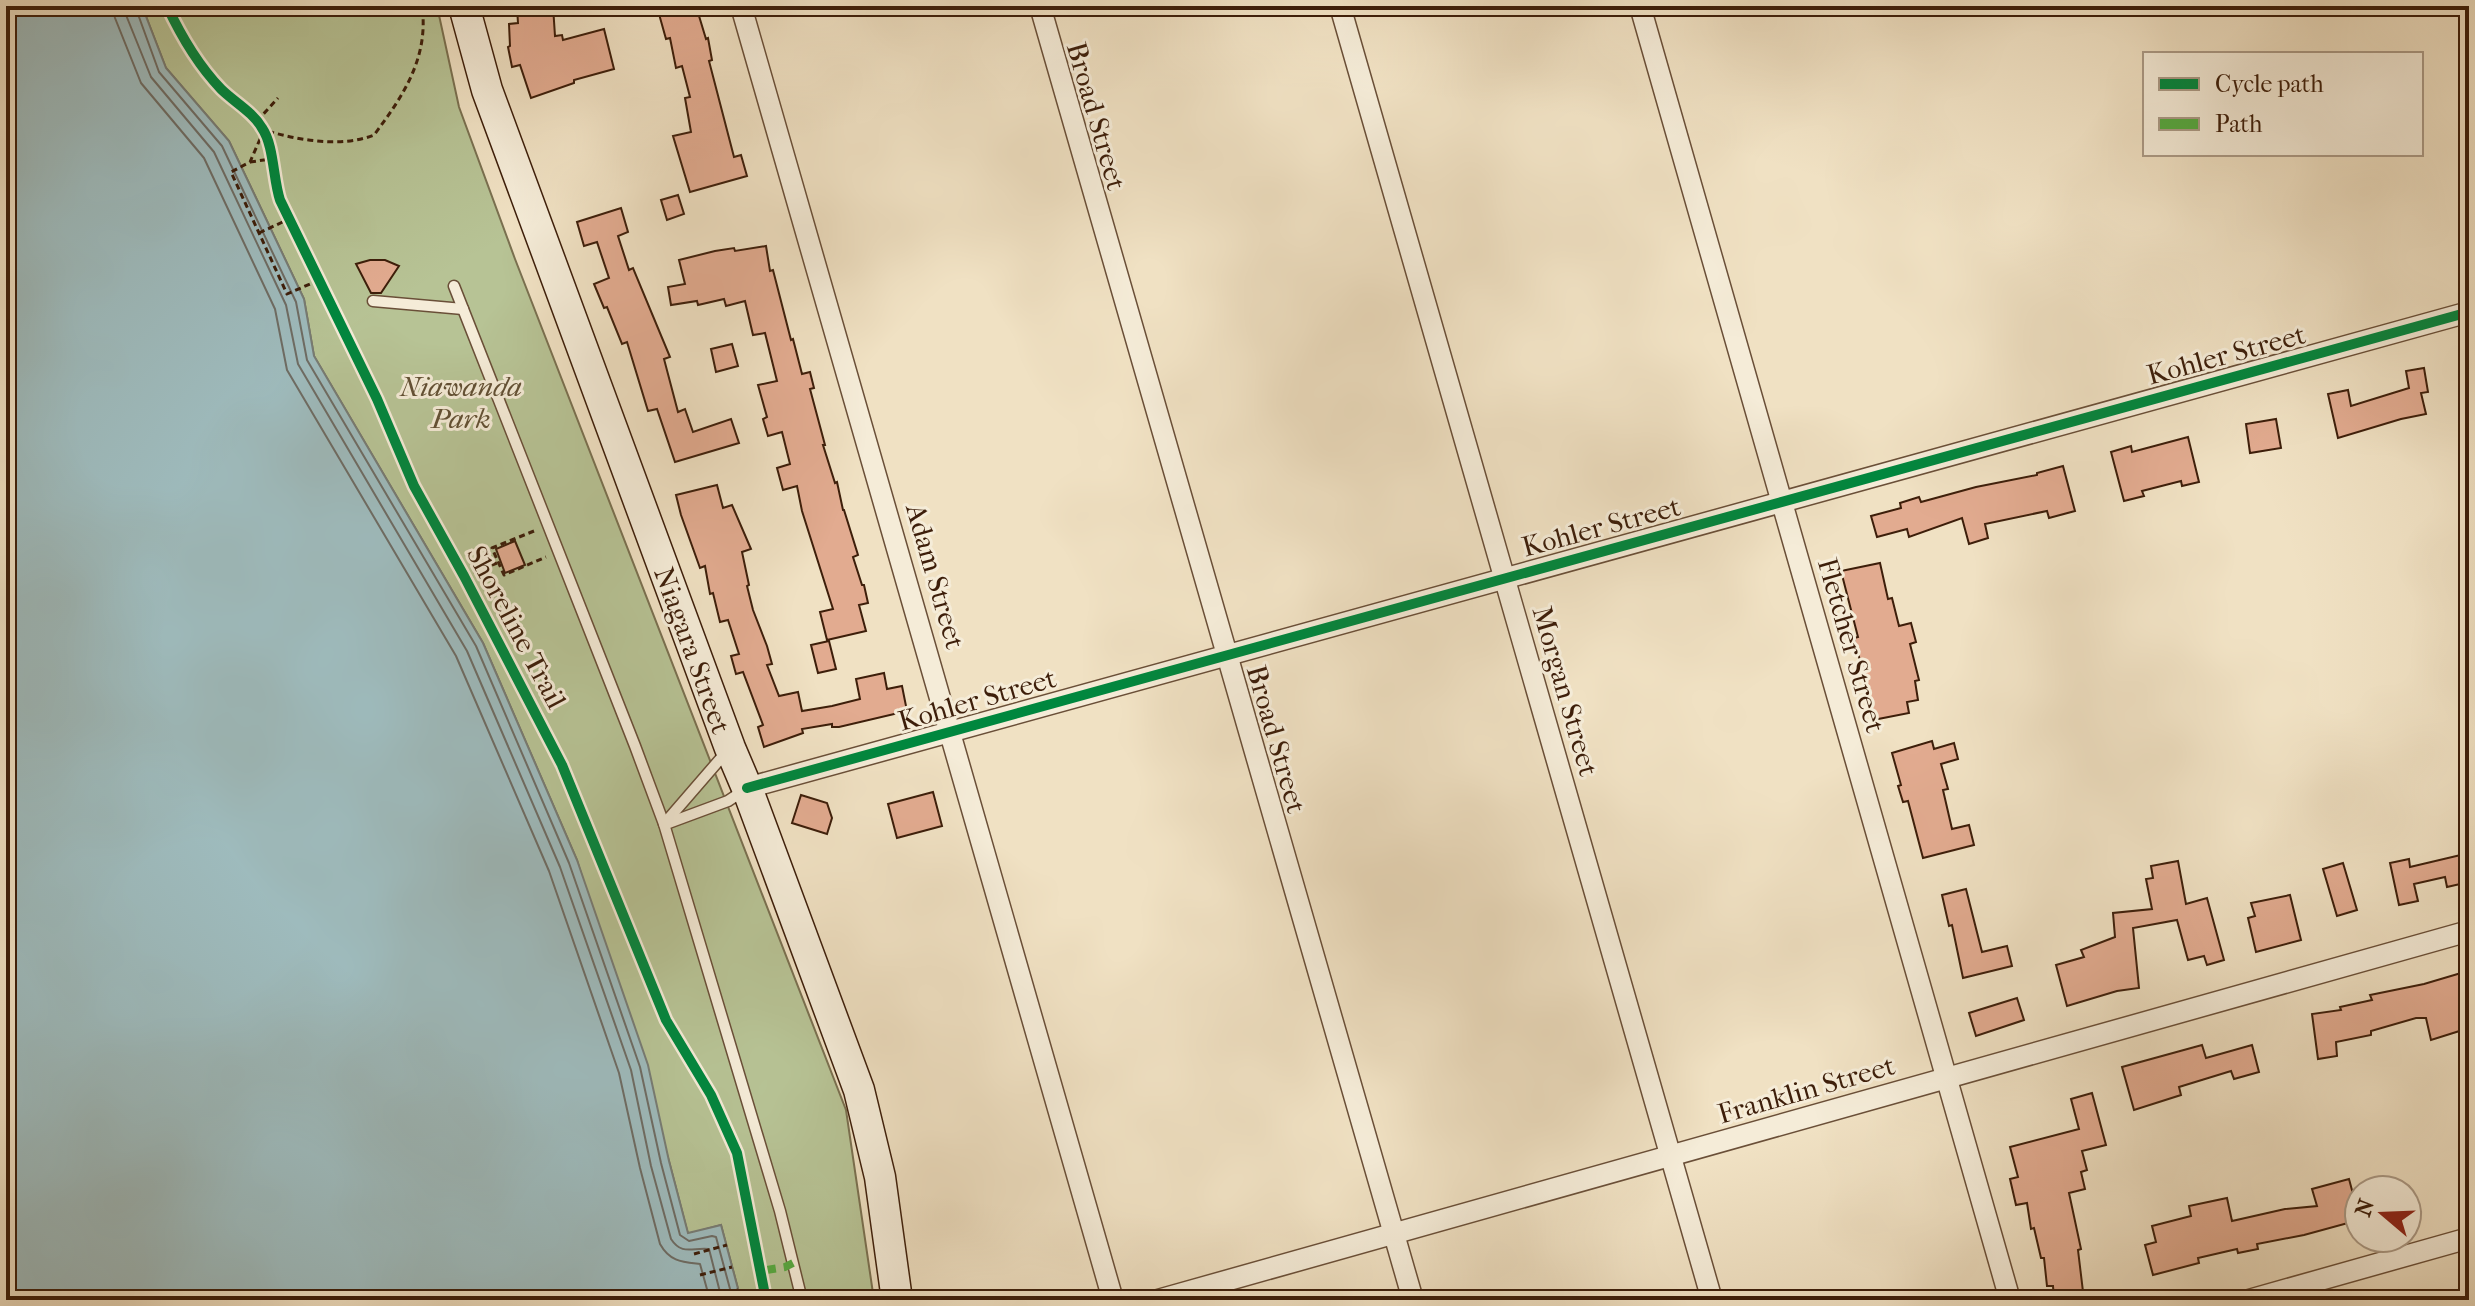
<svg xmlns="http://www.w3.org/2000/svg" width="2475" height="1306" font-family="'IM FELL French Canon',serif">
	<rect width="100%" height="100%" fill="#f0e1c3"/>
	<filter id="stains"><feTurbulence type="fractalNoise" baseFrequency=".0025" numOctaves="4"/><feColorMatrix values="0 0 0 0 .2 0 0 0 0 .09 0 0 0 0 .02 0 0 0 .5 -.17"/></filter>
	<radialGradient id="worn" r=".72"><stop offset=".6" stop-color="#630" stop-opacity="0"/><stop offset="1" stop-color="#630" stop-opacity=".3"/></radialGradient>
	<polygon fill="#b7c395" stroke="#7a7050" stroke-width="2" points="142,6 437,6 459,107 515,259 846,1110 874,1300 741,1300 721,1225 688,1234 669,1161 577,860 483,643 314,356 304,299 229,141 166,68"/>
	<polygon fill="#9ebbbd" stroke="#777c75" stroke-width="2" points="6,6 142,6 166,68 229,141 304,299 314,356 483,643 577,860 648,1065 669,1161 688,1233 721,1225 741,1300 6,1300"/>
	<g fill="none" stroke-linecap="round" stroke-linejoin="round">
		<g stroke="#6e6c64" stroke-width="2">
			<path d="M113,6l2,12 26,65 63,75 71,151 12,61 169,286 93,215 70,202 21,95 20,76c10,18 23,18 40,20l10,36"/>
			<path d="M125,6l1,9 25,62 63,75 72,153 12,59 169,287 93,216 71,203 20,96 20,73c11,17 22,8 38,10l13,51"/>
			<polyline points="135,6 159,72 222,146 296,302 307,360 476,646 569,863 640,1067 661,1163 680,1235 689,1241 712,1236 716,1237 733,1300"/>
		</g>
	</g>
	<g fill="#e2ab90" stroke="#3d1e0a" stroke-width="2">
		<polygon points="553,6 555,36 562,35 563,40 604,29 614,69 574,80 574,83 531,98 520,65 512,67 508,47 510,46 509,24 518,23 517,7"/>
		<polygon points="684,6 696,6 706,39 708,38 712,60 709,61 734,157 741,155 747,176 690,192 673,136 691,132 685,98 690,97 682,66 676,68 670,38 666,39 659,14"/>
		<polygon points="678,195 684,214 667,220 661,200"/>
		<polygon points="621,208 628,232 618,236 629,270 633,268 670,357 664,359 678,412 685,409 693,432 731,419 739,443 675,462 657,409 648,411 627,342 622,344 607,307 604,308 594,284 609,278 597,242 584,246 577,222"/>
		<polygon points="766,246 770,271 773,270 791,340 793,339 802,374 810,372 814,388 810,389 825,445 823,445 835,483 837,482 843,510 844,510 858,555 853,557 862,585 864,585 868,603 859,605 866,631 827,640 820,612 833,609 802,511 797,486 783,490 777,468 790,464 782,432 768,436 763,419 767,417 758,385 777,381 765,333 753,335 745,301 726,306 724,299 698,305 697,301 671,305 668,287 685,284 679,260 715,251 734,248 735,251"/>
		<polygon points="370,260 385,260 399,266 381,293 371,293 356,264"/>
		<polygon points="732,344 738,366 716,372 711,349"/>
		<polygon points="2424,368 2428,392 2421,393 2426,414 2401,419 2338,438 2328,394 2348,390 2351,406 2409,388 2406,371"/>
		<polygon points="2276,419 2281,448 2250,453 2246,424"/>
		<polygon points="2188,437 2199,482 2182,486 2181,481 2142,491 2144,496 2124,501 2111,452 2131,446 2132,452"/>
		<polygon points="2063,466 2075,511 2049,518 2047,511 1985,524 1988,538 1969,544 1962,518 1909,537 1907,529 1877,537 1871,516 1901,508 1900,503 1919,497 1921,502 1976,487 2037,475 2037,473"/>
		<polygon points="717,485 723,508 732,505 751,549 742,552 749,585 747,586 753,610 767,646 772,664 767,665 779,696 798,692 802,711 832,706 860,699 856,679 884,673 887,689 902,686 907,711 839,727 832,727 832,724 802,729 803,733 764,747 758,727 763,725 743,672 736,674 731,656 739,654 728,620 720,622 713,593 710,594 705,566 700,568 681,515 676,495"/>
		<polygon points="515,541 525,565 505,573 496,549"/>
		<polygon points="1880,563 1888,599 1892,598 1899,626 1911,623 1916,642 1910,644 1919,680 1915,681 1918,700 1907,702 1909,713 1873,720 1870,698 1854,638 1858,637 1841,571"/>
		<polygon points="829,641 836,669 818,673 811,645"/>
		<polygon points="1932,741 1934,749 1954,743 1958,759 1941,764 1948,789 1943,790 1952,829 1969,825 1974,845 1923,858 1908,801 1903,802 1898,786 1901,785 1892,753"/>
		<polygon points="933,792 942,826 897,838 888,804"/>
		<polygon points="801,795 827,803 832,818 827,834 792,823"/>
		<polygon points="2469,853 2469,882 2447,887 2445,877 2414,884 2418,901 2399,905 2390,863 2409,859 2410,867"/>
		<polygon points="2178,861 2186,904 2207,898 2224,960 2207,965 2204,956 2188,960 2177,920 2133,928 2139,988 2117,991 2067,1006 2056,965 2084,957 2081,950 2115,937 2113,913 2152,909 2146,879 2153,878 2151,866"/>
		<polygon points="2343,863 2357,910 2337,916 2323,869"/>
		<polygon points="1966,889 1982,952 2007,946 2012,966 1963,978 1952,925 1949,926 1942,895"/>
		<polygon points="2290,895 2301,940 2256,952 2248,918 2255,916 2251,903"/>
		<polygon points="2461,973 2469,998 2461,1001 2469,1028 2431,1040 2426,1018 2416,1018 2371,1031 2371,1035 2336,1042 2337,1056 2318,1059 2312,1014 2341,1010 2340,1007 2372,1000 2370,995 2424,984"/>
		<polygon points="2017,998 2024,1020 1976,1036 1969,1013"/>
		<polygon points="2202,1045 2206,1058 2252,1045 2259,1072 2234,1079 2231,1071 2179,1087 2181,1095 2134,1110 2122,1067"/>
		<polygon points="2092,1093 2106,1145 2082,1151 2087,1170 2081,1172 2085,1189 2069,1193 2081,1249 2078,1250 2084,1300 2054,1300 2053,1286 2047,1286 2044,1258 2041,1258 2034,1228 2031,1229 2027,1203 2016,1205 2010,1179 2018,1177 2010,1147 2079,1129 2071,1099"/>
		<polygon points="2349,1179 2353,1194 2359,1192 2359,1220 2304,1235 2257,1244 2258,1249 2238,1253 2237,1249 2198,1258 2199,1263 2153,1275 2145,1245 2156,1242 2152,1226 2191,1216 2189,1206 2227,1198 2232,1221 2285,1209 2317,1206 2312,1189"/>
	</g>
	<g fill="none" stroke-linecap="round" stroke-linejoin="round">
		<g stroke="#6a4f38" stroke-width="13">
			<g id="service">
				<polyline points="454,286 635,746 664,824 780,1211 802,1300"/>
				<polyline points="373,301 463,309"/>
				<polyline points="664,824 728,750"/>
				<polyline points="666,824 728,801 743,791"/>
			</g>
		</g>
		<g stroke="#6a4f38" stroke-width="23">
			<g id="minor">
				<polyline points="741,6 1113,1300"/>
				<polyline points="1040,6 1413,1300"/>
				<polyline points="1340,6 1712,1300"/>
				<polyline points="1640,6 2010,1300"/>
				<polyline points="747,788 2469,312"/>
				<polyline points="1158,1300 2469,931"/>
				<polyline points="2249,1300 2469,1238"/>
			</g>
		</g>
		<g stroke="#3d1e0a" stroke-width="33">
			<polyline id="secondary" points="464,6 487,90 730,748 747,788 859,1090 880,1177 897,1300"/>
		</g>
		<g stroke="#3d1e0a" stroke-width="3" stroke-dasharray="6 4" stroke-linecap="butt">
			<polyline points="257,121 278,98"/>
			<polyline points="250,162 271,159"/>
			<polyline points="259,233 289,219"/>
			<path d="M319,280l-32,14 -56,-122 19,-10 14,-32c33,10 77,18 110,5 30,-40 55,-78 48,-129"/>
			<polyline points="534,531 492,548 504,575 546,557"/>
			<polyline points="464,576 497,563"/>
			<polyline points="694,1254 727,1245"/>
			<polyline points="700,1275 732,1267"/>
			<polyline points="705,1298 738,1290"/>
		</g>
		<use href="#service" stroke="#f5ecd8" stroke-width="10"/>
		<use href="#minor" stroke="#f5ecd8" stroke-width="20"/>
		<use href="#secondary" stroke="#f5ecd8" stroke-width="30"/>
		<polyline stroke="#55aa41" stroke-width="8" stroke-dasharray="16 8" stroke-linecap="butt" points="760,1271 785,1267 793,1263"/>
		<g stroke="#f5ecd8" stroke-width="15">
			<g id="cycleway">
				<path d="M167,6c14,30 31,59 54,83 13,13 32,23 41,39 12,17 11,51 18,72l97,199 37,87 50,90 98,189 104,255 45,75 26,58 29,147"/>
				<polyline points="747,788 2469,312"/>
			</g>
		</g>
		<use href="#cycleway" stroke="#00873e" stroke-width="10"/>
	</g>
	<g text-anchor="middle" stroke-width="6" stroke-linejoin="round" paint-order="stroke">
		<g font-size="28" fill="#3d1e0a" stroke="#f5ecd8">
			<text transform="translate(1097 116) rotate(74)" y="10">Broad Street</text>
			<text transform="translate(2226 354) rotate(-15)" y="10">Kohler Street</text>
			<text transform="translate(1601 526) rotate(-15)" y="10">Kohler Street</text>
			<text transform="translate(936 576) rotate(74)" y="10">Adam Street</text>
			<text transform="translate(517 627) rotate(62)" y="10">Shoreline Trail</text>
			<text transform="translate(1852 645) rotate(74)" y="10">Fletcher Street</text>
			<text transform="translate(693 650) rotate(70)" y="10">Niagara Street</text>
			<text transform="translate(1566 691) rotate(74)" y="10">Morgan Street</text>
			<text transform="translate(977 699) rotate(-16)" y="10">Kohler Street</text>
			<text transform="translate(1277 739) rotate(74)" y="10">Broad Street</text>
			<text transform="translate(1806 1089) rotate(-16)" y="10">Franklin Street</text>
		</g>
		<g font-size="28" font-style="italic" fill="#625034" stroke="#f5ecd8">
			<text x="461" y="396">Niawanda<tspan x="461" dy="32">Park</tspan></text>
		</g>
	</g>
	<rect width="2475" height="1306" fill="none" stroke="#f0e1c3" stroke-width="32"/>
	<rect x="8" y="8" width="2459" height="1290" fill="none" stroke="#3d1e0a" stroke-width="4"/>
	<rect x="16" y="16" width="2443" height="1274" fill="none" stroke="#3d1e0a" stroke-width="2"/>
	<rect x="2143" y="52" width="280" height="104" fill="#f5ecd8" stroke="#ab9a86" stroke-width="2"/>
	<rect x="2159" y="78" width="40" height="12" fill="#00873e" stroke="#ab9a86" stroke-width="2"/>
	<text x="2215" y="92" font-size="24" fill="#3d1e0a">Cycle path</text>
	<rect x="2159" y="118" width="40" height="12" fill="#55aa41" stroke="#ab9a86" stroke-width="2"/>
	<text x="2215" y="132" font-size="24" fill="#3d1e0a">Path</text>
	<g transform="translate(2383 1214) rotate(289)"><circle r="38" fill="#f5ecd8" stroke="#ab9a86" stroke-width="2"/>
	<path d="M0-6L14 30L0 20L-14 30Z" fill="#8f2418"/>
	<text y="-12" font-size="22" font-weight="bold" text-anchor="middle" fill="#3d1e0a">N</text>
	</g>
	<rect width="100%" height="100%" filter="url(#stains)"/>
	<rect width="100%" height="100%" fill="url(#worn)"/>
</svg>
